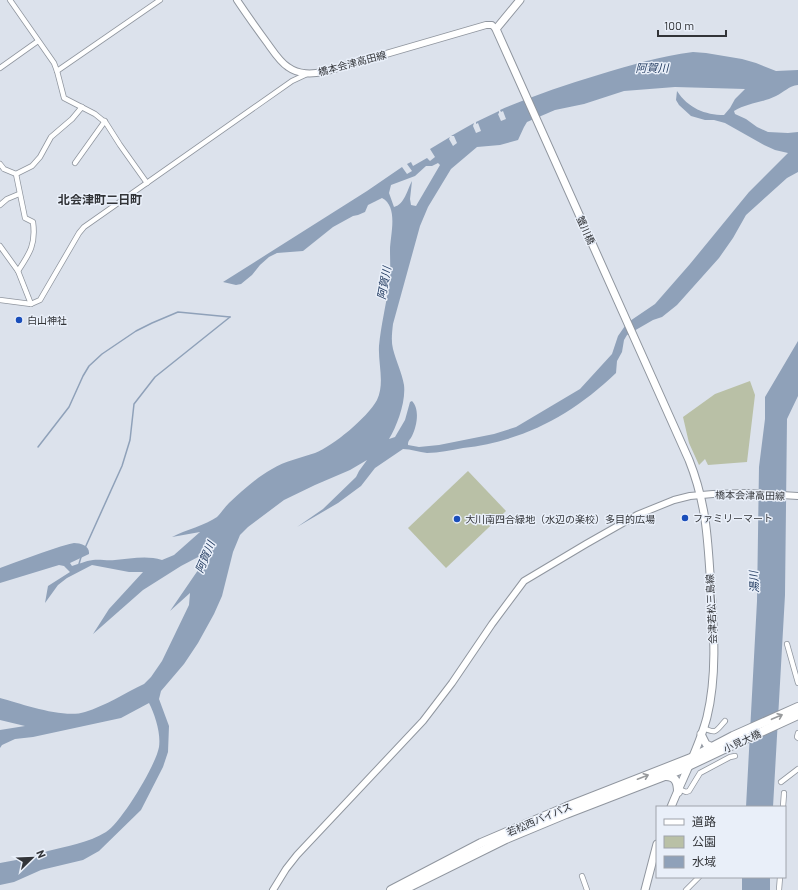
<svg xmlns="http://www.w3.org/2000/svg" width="798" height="890" font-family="Barlow,'Noto Sans JP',sans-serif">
	<rect width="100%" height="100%" fill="#dce2ec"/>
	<g fill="#b9c0a6">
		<polygon points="750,381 755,395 747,462 708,465 705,459 699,465 689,443 683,417 715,394"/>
		<polygon points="468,471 506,511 446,568 408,528"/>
	</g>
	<g fill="#8fa1b9" fill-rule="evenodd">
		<path d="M693,52l13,1 36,6 14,4 20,8 22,-1v15c-9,1 -14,7 -22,11 -14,7 -29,7 -42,15l1,3 11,5 11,8 11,5 20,1 10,-1v40l-11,6 -41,37 -13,23 -14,20 -42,47 -15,12 -9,3 -26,15 -3,5 -2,12 -5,9 -1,12c-44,42 -92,68 -153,75 -12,2 -24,5 -36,5 -8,-1 -16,-4 -24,-4l-28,19 -14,18 -23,17 -41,24 26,-18 33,-32 3,-6 8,-11 -17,10 -35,15 -31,15 -36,27 -8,8 -7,17 -11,44 -8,18 -16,29 -14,21 -23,27 -2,8 10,27 -1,26 -5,15 -22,43 -42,41 -16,9 -42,10 -27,12 -14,3v-22c9,-2 18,-3 27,-5 7,-2 14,-5 21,-7 19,-5 40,-8 58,-19 15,-9 50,-67 53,-85 2,-14 -4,-32 -10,-44l-28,15 -88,19 -18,2 -13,6 -2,3v-18l25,-4 -25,-6v-22c22,6 64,21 85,14 20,-6 40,-19 59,-28l7,-7 11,-16 27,-56 1,-12 -20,18 37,-54 3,-11 -4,3 -6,7 -19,10 -38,24 -50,44 16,-25 34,-37h-14l-37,-7 -25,13 -9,7 -13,18 3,-17 22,-14 -6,-6 -5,-1 -59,18v-15c19,-7 37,-14 56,-20 6,-2 12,-4 18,-5 7,0 16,3 15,11l-19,9 2,3c7,-2 13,-5 21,-6 7,-1 14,1 22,0 15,-1 31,-5 47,0l12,-5 26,-23 -28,5c13,-7 34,-12 45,-20 4,-4 8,-10 12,-14 13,-12 27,-25 43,-34 13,-8 28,-11 43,-16 18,-7 52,-35 62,-53 8,-17 1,-36 2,-54 2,-21 7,-41 10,-61 2,-12 1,-23 1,-35 0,-14 9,-43 -8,-52l-14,7 -3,7 -7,3 -5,1 -20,11 -30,24 -26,2 -8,4 -9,8 -8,10 -11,9 -5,1 -13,-3 144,-91 35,-24 5,7 5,-3 -5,-7 4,-2 2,4 14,-8 3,3 5,-4 -5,-8 20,-12 -1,2 4,7 4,-3 -3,-7h-3l23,-13 -1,3 3,7 5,-2 -3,-8 -2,1v-2l23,-11v2l-1,1 3,7 5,-2 -3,-8 -2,1 -1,-2c32,-14 65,-25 98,-35 33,-10 62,-19 95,-23zM675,87l70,2 -10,10 -5,9 -6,7c-19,0 -36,-7 -47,-24l-1,9 3,5 12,11 14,4h9l11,3 39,22 11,5 13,3 -39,39 -59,72 -35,40 -28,19 -9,13 -6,18 -32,35 -64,38 -22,7 -55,11 -20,2 -11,-2c0,-5 2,-5 4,-9 5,-10 8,-27 0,-35l-2,1 -5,18 -10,17 -6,2c8,-13 17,-37 15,-54 -2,-12 -8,-24 -11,-36 -2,-8 -1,-16 0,-25l27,-98 8,-19 23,-38 26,-22 23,-2 18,-5 6,-13 3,-5 28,-12 29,-6 40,-13zM438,163l2,2 -24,41 -5,-1 -1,-6 2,-18c-5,9 -7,23 -18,26l-5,-14 2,-8 24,-9 11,-10h6z"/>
		<polygon points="798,341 798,396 787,419 785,595 773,807 746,807 757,601 759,467 765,419 765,397"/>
		<rect x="742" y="877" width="28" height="13"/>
	</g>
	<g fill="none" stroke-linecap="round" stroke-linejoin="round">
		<g stroke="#8fa1b9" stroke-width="1.5">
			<polyline points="38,447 69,407 83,376 89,366 102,354 136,331 152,323 178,312 230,317"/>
			<polyline points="85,548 122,466 130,440 134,404 155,377 230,317"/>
			<polyline points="79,564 81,557"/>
		</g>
		<g stroke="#90969f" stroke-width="6">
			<g id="street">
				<polyline points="10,0 54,63 57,71 64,98 95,114 106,123 120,145 147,183"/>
				<polyline points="0,68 38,41"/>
				<polyline points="57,71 160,0"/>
				<polyline points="75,163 105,121"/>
				<polyline points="0,164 4,169 16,174 32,166 40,157 51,137 72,119 82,107"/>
				<path d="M16,174l9,44 8,4c3,22 -3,31 -15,49"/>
				<polyline points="0,205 7,199 19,194"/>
				<polyline points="0,246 18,271 31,304"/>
				<polyline points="0,300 31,304 40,300 79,233 84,227 292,81 307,74"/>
				<polyline points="787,644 798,683"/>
				<path d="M703,728c14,6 12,4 22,-7"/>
				<polyline points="798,733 797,737 798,738"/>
				<polyline points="781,782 798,769"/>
				<polyline points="679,789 686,792 689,791 700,773 730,757 735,756"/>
				<polyline points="783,807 784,793"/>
				<polyline points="582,876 587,890"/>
				<polyline points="686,890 699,877"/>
				<polyline points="779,890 780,877"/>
			</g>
		</g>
		<g stroke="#90969f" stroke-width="8">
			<g id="secondary">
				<path d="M237,0c10,15 20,29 31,44 5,7 12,18 20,23 11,8 24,7 36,5l162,-47h6l4,4"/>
				<polyline points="273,890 286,869 297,855 423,721 452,683 492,624 524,581 586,544 637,515 674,500 690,496 713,494 748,493 798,496"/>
			</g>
		</g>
		<g stroke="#90969f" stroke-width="9">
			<g id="primary">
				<path d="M520,0l-24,29 193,431c18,45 19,82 22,130 3,42 6,86 -4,127 -8,31 -24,60 -36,90"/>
				<polyline points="701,734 706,744 712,747"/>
				<polyline points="645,890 657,844"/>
			</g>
		</g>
		<g stroke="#90969f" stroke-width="10">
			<g id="highway">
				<path d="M666,776c10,0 12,7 12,16"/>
				<polyline points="391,890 481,843 566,807 691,758 733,736 798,707"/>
				<polyline points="403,890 506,839 566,814 680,770 737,743 798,715"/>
			</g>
		</g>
		<use href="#street" stroke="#fff" stroke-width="4.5"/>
		<use href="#secondary" stroke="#fff" stroke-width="6"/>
		<use href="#primary" stroke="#fff" stroke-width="7"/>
		<use href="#highway" stroke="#fff" stroke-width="8"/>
	</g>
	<defs><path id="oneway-shaft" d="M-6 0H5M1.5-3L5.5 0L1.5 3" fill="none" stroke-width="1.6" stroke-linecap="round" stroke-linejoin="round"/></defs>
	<g stroke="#989a9c">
		<use href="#oneway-shaft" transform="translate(777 717) rotate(-23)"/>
		<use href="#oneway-shaft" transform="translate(643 777) rotate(-21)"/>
	</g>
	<g fill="#1a4eba" stroke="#e9eff9" stroke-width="1.5">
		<circle cx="19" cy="320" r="4"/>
		<circle cx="685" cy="518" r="4"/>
		<circle cx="457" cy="519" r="4"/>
	</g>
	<g text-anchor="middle" stroke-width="3" stroke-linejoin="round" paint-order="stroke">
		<g font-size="10" fill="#323438" stroke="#e9eff9">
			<text transform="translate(352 63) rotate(-15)" y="4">橋本会津高田線</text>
			<text transform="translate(586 230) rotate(66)" y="4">蟹川橋</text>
			<text transform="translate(750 495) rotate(1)" y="4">橋本会津高田線</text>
			<text transform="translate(711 609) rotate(-93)" y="4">会津若松三島線</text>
			<text transform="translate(742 741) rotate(-25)" y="4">小見大橋</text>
			<text transform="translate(539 819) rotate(-23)" y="4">若松西バイパス</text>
		</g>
		<g font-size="10" fill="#323438" stroke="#e9eff9" text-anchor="start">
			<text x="27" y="324">白山神社</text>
			<text x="693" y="522">ファミリーマート</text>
			<text x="465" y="523">大川南四合緑地（水辺の楽校）多目的広場</text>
		</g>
		<g font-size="11" font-style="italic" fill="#223b60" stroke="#e9eff9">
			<text x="652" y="72">阿賀川</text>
			<text transform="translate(384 283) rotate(-80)" y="4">阿賀川</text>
			<text transform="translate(205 557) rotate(-67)" y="4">阿賀川</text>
			<text transform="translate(754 582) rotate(-93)" y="4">湯川</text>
		</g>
		<g font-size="12" font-weight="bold" fill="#323438" stroke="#e9eff9">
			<text x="100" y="204">北会津町二日町</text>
		</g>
	</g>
	<rect x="656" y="806" width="130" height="72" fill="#e9eff9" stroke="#a0a4ac"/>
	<rect x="664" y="819" width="20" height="6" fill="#ffffff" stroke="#a0a4ac"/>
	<text x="692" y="826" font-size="12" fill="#323438">道路</text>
	<rect x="664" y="836" width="20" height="12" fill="#b9c0a6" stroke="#a0a4ac"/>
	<text x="692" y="846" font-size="12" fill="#323438">公園</text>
	<rect x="664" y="856" width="20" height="12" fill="#8fa1b9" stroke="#a0a4ac"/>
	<text x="692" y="866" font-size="12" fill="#323438">水域</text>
	<g transform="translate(32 858) rotate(67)" stroke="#e9eff9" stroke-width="3" paint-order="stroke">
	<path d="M0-3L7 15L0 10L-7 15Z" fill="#323438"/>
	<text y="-6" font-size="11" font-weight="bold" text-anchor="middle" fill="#323438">N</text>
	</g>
	<path d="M658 30v6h68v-6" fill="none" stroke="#323438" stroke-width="2"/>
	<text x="664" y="30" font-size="12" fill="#323438" stroke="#e9eff9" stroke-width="3" paint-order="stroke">100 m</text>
</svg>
